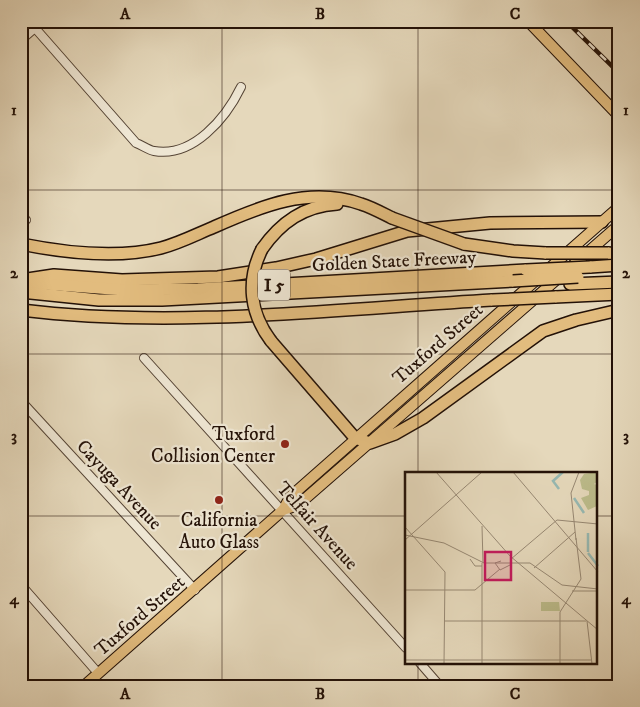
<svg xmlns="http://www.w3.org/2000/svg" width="640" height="707" font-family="'IM FELL DW Pica',serif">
	<rect width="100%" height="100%" fill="#e5d8bb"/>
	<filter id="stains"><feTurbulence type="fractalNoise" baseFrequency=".004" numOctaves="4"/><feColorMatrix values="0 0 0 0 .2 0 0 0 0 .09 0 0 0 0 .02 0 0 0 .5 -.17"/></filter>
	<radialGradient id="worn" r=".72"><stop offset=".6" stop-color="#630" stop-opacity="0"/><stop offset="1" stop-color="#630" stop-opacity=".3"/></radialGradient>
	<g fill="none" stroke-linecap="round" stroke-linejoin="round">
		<g stroke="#544334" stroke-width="10">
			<g id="minor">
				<path d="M35,28l101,115c6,2 12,7 18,8 39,7 72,-33 87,-64"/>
				<polyline points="21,40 43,21"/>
				<polyline points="21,215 26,220"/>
				<polyline points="144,358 406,648"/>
				<polyline points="21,401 195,590"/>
				<polyline points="21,585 98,673"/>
				<polyline points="420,663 440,686"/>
			</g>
		</g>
		<g stroke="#231107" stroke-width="12">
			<g id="major">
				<polyline points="528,21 619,116"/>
				<polyline points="283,510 290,497 619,207"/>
				<polyline points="84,686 283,510 298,505 619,225"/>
			</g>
		</g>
		<g stroke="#231107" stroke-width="14">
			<g id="highway">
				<path d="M21,244c45,9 96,15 140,4 19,-5 36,-14 53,-21 47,-21 95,-41 147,-23 10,3 21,9 31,14"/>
				<polyline points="464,244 513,251 546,253"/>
				<path d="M262,249c19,-27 42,-43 75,-45"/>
				<polyline points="608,253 619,254"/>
				<polyline points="590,267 619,265"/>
				<polyline points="21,280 54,275 122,280 218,277 276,268 316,259 407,231 490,223 602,222"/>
				<polyline points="31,283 125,290 198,289 526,270"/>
				<polyline points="570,284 619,282"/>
				<polyline points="21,292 99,300 162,300 513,281"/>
				<polyline points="555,297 619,294"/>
				<path d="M21,310c154,19 317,-1 471,-10"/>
				<polyline points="271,341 355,438 370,443 395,434 423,418 543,331 576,320 619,310"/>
			</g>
		</g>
		<use href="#minor" stroke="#eee6d3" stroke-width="8"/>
		<use href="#major" stroke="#e2bc7e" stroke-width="10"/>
		<use href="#highway" stroke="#e2bc7e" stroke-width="11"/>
		<g stroke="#231107" stroke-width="4.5">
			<polyline id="rail" points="566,21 619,73"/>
		</g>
		<use href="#rail" stroke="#eee6d3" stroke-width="2.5" stroke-dasharray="8" stroke-linecap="butt"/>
		<g stroke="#231107" stroke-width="14" stroke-linecap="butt">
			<g id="highway-bridge">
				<polyline points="392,218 464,244"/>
				<path d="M262,249c-16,32 -12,64 9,92"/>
				<polyline points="546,253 608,253"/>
				<polyline points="526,270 590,267"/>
				<polyline points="513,281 578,277"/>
				<polyline points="492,300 555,297"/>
			</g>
		</g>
		<use href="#highway-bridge" stroke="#e2bc7e" stroke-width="11"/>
	</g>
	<path fill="none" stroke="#231107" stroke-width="1" stroke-opacity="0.55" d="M222,21v665M418,21v452M21,190h598M21,354h598M21,516h385M596,516h23M418,663v23"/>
	<g fill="#8f2418" stroke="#eee6d3" stroke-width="2">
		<circle cx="285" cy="444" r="5"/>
		<circle cx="219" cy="500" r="5"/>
	</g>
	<g text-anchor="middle" stroke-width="4.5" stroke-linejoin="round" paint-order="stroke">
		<rect fill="#eee6d3" stroke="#605144" stroke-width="1" x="258" y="269.5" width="32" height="31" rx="4"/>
		<g font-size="18" font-weight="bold" fill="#231107">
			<text x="274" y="291">I 5</text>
		</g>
		<g font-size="19" fill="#231107" stroke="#eee6d3">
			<text transform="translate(394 260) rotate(-3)" y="7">Golden State Freeway</text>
			<text transform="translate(437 343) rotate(-41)" y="7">Tuxford Street</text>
			<text transform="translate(120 484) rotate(47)" y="7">Cayuga Avenue</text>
			<text transform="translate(318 525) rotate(48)" y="7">Telfair Avenue</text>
			<text transform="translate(139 615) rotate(-41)" y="7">Tuxford Street</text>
		</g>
		<g font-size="19" fill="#231107" stroke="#eee6d3" text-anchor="end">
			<text x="275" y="440">Tuxford<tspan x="275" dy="22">Collision Center</tspan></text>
			<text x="219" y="526" text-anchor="middle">California<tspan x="219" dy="22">Auto Glass</tspan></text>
		</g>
	</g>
	<g transform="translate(405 472)">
		<rect width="192" height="192" fill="#e5d8bb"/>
		<path d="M192,0v10l-3,2 3,1v21l-9,4 -7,-12 8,-3v-4l-7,-2 -2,-9 4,-6z" fill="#bcbc8b"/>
		<path d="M136,130h18l1,9h-19z" fill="#bcbc8b"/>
		<path fill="none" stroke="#96b9b3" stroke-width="2.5" d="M154,17l-6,-8 10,-9M169,26l10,15M183,80v-19M183,81l10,13"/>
		<path fill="none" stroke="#978873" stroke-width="1" d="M31,0l74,84 88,74M108,0l85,100M77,54l1,37M0,55l40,45 -1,92M0,63l39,8 40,20h46l32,22 36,4M0,68l77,-68M171,68l-5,-47 8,-21M65,87l5,7h7M106,87l46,-39 41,4M96,89l-6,2 5,7 12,-6M77,91v101M129,96l41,-36M0,118h70l25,-21M167,119h26M39,149h142M182,149l5,43M0,188h186M155,192v-52l21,-33 -5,-41"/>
		<path fill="#c2185b" fill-opacity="0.15" stroke="#c2185b" stroke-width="2.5" d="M80,80h26v28h-26z"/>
		<rect width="192" height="192" fill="none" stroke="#231107" stroke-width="2.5"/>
	</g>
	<rect width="640" height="707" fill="none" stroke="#e5d8bb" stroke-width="55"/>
	<rect x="28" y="28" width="584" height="652" fill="none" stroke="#231107" stroke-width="2"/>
	<g font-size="16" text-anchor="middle" font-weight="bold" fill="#231107">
		<text x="125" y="19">A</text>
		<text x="320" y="19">B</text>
		<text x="515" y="19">C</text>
		<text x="14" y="115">1</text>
		<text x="626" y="115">1</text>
		<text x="14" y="278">2</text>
		<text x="626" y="278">2</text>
		<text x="14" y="441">3</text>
		<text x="626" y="441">3</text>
		<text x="14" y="604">4</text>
		<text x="626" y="604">4</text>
		<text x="125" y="699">A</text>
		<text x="320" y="699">B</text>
		<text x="515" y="699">C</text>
	</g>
	<rect width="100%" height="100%" filter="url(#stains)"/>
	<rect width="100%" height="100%" fill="url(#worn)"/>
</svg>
